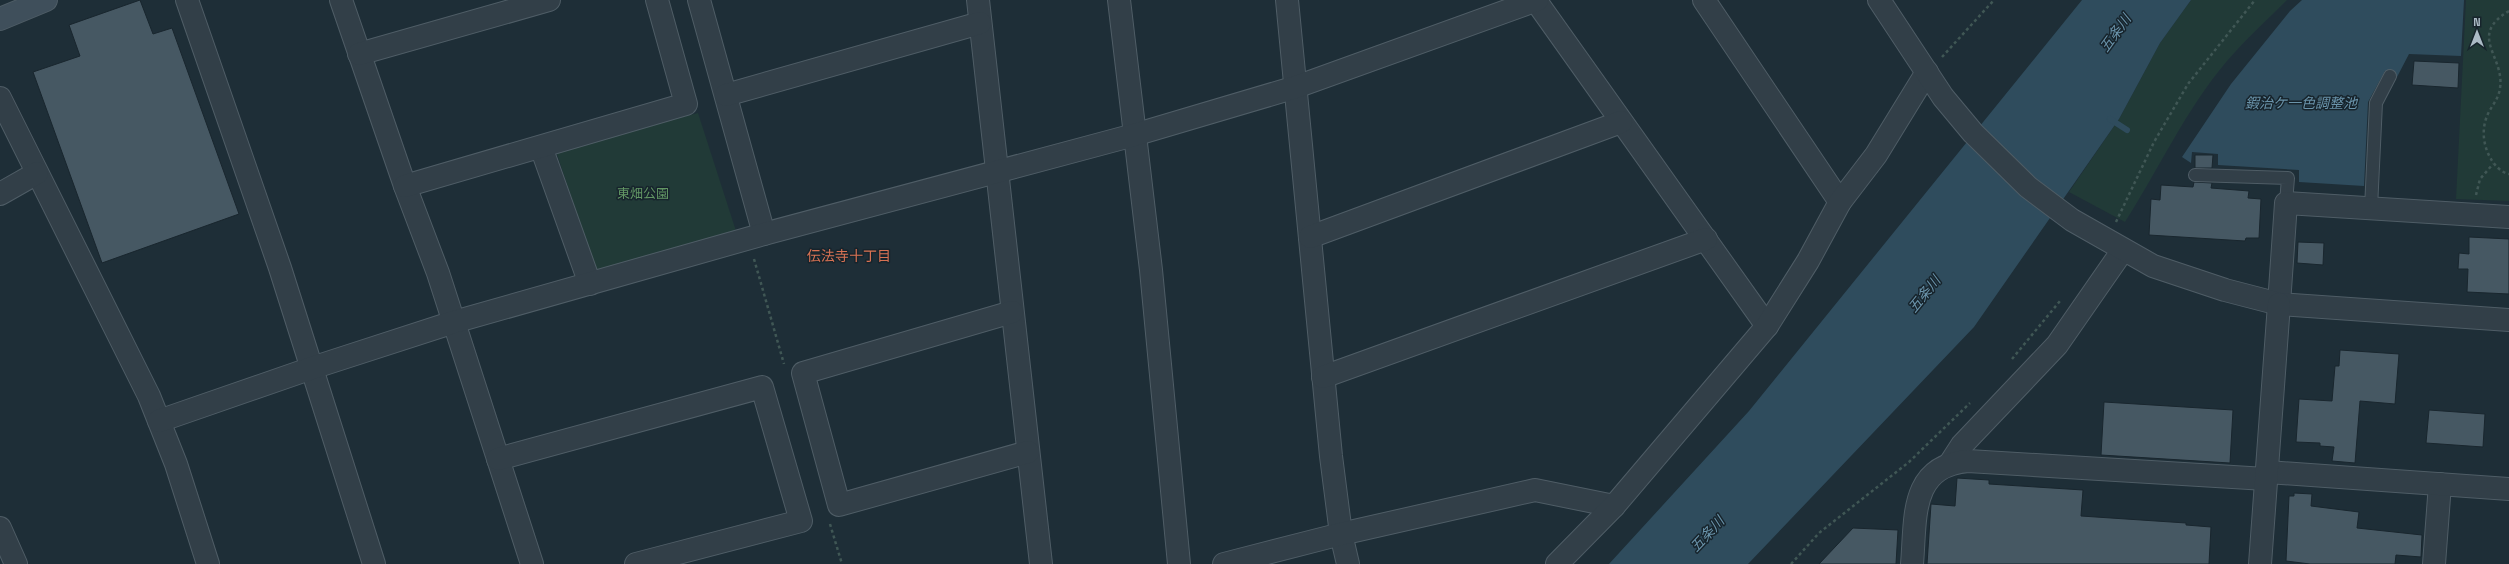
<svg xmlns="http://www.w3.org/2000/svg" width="2509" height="564" font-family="'Space Grotesk','Noto Sans JP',sans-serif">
	<rect width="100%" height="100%" fill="#1e2e37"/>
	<g fill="#213a37">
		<path d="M2191,0h96c-20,20 -41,39 -60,61 -41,48 -68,108 -102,161l-56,-30 50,-73 41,-76z"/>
		<polygon points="2466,0 2509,0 2509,201 2456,199"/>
		<polygon points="698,113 736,231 596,271 556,151"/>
	</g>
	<g fill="#2f4c5d">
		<polygon points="2082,0 2191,0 2160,43 2119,119 1974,327 1748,564 1609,564 1749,411"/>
		<polygon points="2302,0 2464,0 2461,56 2409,54 2397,77 2385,71 2368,102 2364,186 2299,182 2299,170 2218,165 2218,154 2192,152 2191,163 2182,157 2231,84 2290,11"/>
	</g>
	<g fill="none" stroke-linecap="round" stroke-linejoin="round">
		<polyline stroke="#2f4c5d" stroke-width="6" points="2110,119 2127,130"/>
	</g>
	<g fill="#465863" stroke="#19262e">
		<polygon points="140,0 153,34 172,28 239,214 102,263 33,72 80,56 69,25"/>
		<polygon points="2414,61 2459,63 2458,88 2412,85"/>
		<polygon points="2195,155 2213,155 2212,168 2195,168"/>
		<polygon points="2194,182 2212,183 2211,188 2249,191 2248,198 2261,199 2259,238 2246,238 2245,241 2149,235 2151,199 2160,200 2161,185 2193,187"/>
		<polygon points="2469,237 2509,239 2509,294 2467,292 2468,269 2458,269 2459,253 2469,254"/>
		<polygon points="2298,242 2324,243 2323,265 2297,263"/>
		<polygon points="2340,350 2399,354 2395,404 2360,401 2355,463 2332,461 2334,447 2320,446 2320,443 2296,442 2299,399 2332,401 2335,366 2339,366"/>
		<polygon points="2104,402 2233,410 2230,463 2101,455"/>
		<polygon points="2429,410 2485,414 2483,447 2426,443"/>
		<polygon points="1957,478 1989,480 1989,484 2083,490 2081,516 2186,523 2186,525 2211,527 2209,564 1927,564 1931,504 1955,506"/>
		<polygon points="2294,493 2312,494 2311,506 2359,512 2357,528 2422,535 2421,557 2396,555 2395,564 2310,564 2286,561 2289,496 2294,496"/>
		<polygon points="1853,528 1898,530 1896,564 1819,564"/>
	</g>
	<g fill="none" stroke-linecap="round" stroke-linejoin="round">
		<g stroke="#4f5d66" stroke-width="14">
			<g id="service">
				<polyline points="2195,175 2288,178 2286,203"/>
				<polyline points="2371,208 2376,103 2390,76"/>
			</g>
		</g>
		<g stroke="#4f5d66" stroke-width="24">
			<g id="minor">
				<polyline points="187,0 280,268 374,564"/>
				<polyline points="341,0 405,186 438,273 532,564"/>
				<polyline points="699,0 764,234"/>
				<polyline points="978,0 1041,564"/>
				<polyline points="1119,0 1151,270 1179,564"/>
				<polyline points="1287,0 1331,456 1341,534 1348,564"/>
				<polyline points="1704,0 1840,202"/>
				<polyline points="1536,1 1767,326"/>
				<polyline points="359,54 549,0"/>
				<polyline points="726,95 980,23"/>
				<polyline points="0,98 149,396 176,464 208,564"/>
				<polyline points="541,147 590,284"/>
				<polyline points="405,186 686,104 657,0"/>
				<polyline points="0,194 37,173"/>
				<polyline points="1310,237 1621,122"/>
				<polyline points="2279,304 2286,203 2509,217"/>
				<polyline points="1012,312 803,373 839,505 1028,452"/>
				<polyline points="1323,377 1706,239"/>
				<polyline points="159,421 312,368 454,322 764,234 1134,135 1296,87 1537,0"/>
				<polyline points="498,459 762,387 801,521 636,564"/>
				<polyline points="1951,462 1962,445 2057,345 2123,250"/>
				<polyline points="0,528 16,564"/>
				<polyline points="1224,564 1341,534 1535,490 1614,506"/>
				<polyline points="1557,564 1614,506 1767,326 1808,261 1840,202 1876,155 1927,72"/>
				<polyline points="2434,564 2440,484"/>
			</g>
		</g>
		<g stroke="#4f5d66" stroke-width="24">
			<g id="tertiary">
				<polyline points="1879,0 1943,97 1973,133 2028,187 2072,220 2153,266 2225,290 2279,304 2509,320"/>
				<polyline points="2267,472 2509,489"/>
				<path d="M1912,564c4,-45 -3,-98 56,-103l298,18"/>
				<polyline points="2260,564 2279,304"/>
			</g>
		</g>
		<g stroke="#4f5d66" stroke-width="24">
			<polyline id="secondary" points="0,19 46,0"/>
		</g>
		<g stroke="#405755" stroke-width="2.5" stroke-dasharray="3 3" stroke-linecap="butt">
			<path d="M2509,11c-42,25 -4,45 -9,77 -1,9 -6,15 -10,22 -9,15 -8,34 1,49 3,6 11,14 18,15"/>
			<polyline points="1942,57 1994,0"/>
			<polyline points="2476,195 2480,179 2493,164"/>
			<polyline points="2116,222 2154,142 2188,84 2255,0"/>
			<polyline points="754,259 784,364"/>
			<polyline points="2012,359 2060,301"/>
			<polyline points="830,524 842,564"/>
			<polyline points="1791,564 1819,533 1909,462 1970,403"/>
		</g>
		<use href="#service" stroke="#323f48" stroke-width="12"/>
		<use href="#minor" stroke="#323f48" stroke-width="22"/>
		<use href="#tertiary" stroke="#323f48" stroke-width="22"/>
		<use href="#secondary" stroke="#3f4f5b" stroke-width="22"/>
	</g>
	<g text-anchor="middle" stroke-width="3" stroke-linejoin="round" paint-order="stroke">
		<g font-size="13" fill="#629664" stroke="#17242c">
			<text x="643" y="198">東畑公園</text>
		</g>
		<g font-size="14" font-style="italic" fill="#6a93aa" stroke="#17242c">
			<text transform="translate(2115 33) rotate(-54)" y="5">五条川</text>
			<text x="2301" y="108">鍜治ケ一色調整池</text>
			<text transform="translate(1924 294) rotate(-51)" y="5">五条川</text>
			<text transform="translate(1707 534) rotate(-47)" y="5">五条川</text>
		</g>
		<g font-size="14" fill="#d87253" stroke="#17242c">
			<text x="849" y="261">伝法寺十丁目</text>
		</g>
	</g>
	<g transform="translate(2477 32)" stroke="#17242c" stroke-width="3" paint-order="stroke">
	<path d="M0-3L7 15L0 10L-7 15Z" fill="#abbac5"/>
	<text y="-6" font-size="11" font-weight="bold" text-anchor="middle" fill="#abbac5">N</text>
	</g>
</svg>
